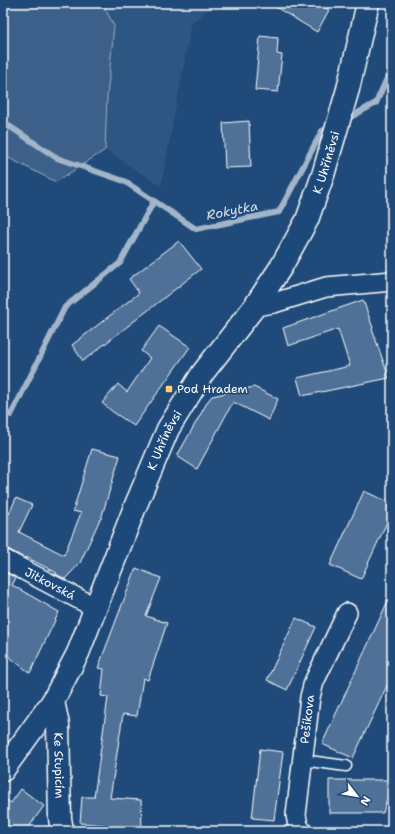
<svg xmlns="http://www.w3.org/2000/svg" width="395" height="834" font-family="'Shantell Sans',sans-serif">
	<rect width="100%" height="100%" fill="#1f4a7a"/>
	<filter id="ink" filterUnits="userSpaceOnUse"><feTurbulence type="fractalNoise" baseFrequency=".025" numOctaves="2"/><feDisplacementMap in="SourceGraphic" scale="8" xChannelSelector="R" yChannelSelector="G"/><feConvolveMatrix kernelMatrix="1 2 1 2 8 2 1 2 1" color-interpolation-filters="sRGB"/></filter>
	<g filter="url(#ink)">
		<polygon fill="#2e5683" points="102,3 217,3 192,22 161,186 105,150 107,97 114,26"/>
		<polygon fill="#3c618b" stroke="#9eb0c5" points="3,3 102,3 114,26 107,97 105,150 56,182 3,155"/>
		<g fill="none" stroke-linecap="round" stroke-linejoin="round">
			<g stroke="#a3b5c8" stroke-width="6">
				<polyline points="345,120 376,103 392,67"/>
				<polyline points="3,122 57,158 124,181 196,229 279,212 322,131 331,127"/>
				<polyline points="3,412 11,415 65,307 120,263 154,201"/>
			</g>
		</g>
		<g fill="#507197" stroke="#fff">
			<polygon points="269,3 317,3 329,10 317,32"/>
			<polygon points="260,36 278,38 277,54 282,55 278,92 255,90"/>
			<polygon points="249,121 251,167 225,168 223,123"/>
			<polygon points="179,241 201,269 83,361 72,345 139,293 129,279"/>
			<polygon points="363,300 373,328 372,329 389,378 302,396 297,378 350,366 338,329 288,346 283,328"/>
			<polygon points="159,326 190,347 134,426 113,412 102,403 118,384 127,392 150,358 141,351"/>
			<polygon points="254,387 278,399 269,420 233,402 197,469 177,456 208,401 212,396"/>
			<polygon points="92,449 120,456 101,519 100,519 80,563 65,579 56,574 57,573 26,557 26,559 8,549 3,548 3,511 9,514 16,498 32,505 19,532 64,555 81,513 73,511"/>
			<polygon points="364,491 392,504 392,511 361,579 330,565"/>
			<polygon points="136,568 161,578 146,616 167,623 148,680 143,678 137,716 123,714 110,798 141,800 142,831 105,831 105,825 80,823 82,797 94,797 108,697 101,696 104,669 98,668"/>
			<polygon points="3,571 16,578 12,585 59,612 30,673 3,652"/>
			<polygon points="392,592 392,675 353,758 322,744"/>
			<polygon points="296,618 316,627 287,690 267,680"/>
			<polygon points="260,749 283,752 274,820 252,818"/>
			<polygon points="329,780 392,780 383,813 329,813"/>
			<polygon points="21,789 44,806 26,831 3,831 3,797 11,803"/>
		</g>
		<g fill="none" stroke-linecap="round" stroke-linejoin="round">
			<g stroke="#fff" stroke-width="13">
				<polyline id="lane" points="302,760 346,766"/>
			</g>
			<g stroke="#fff" stroke-width="22">
				<g id="street">
					<polyline points="255,306 274,303 326,287 392,281"/>
					<path id="s1" d="M3,559l93,49"/>
					<path id="s2" d="M302,831l-4,-5 -2,-11 14,-118 4,-15 33,-69"/>
				</g>
			</g>
			<g stroke="#fff" stroke-width="25">
				<g id="secondary">
					<path id="s3" d="M53,701l5,24 2,93 2,13"/>
					<path id="s4" d="M3,770l50,-69 25,-48 57,-146 33,-78 34,-55 53,-68 26,-39 26,-47 16,-45 25,-86 20,-86"/>
				</g>
			</g>
			<use href="#lane" stroke="#1f4a7a" stroke-width="10"/>
			<use href="#street" stroke="#1f4a7a" stroke-width="19"/>
			<use href="#secondary" stroke="#1f4a7a" stroke-width="22"/>
		</g>
	</g>
	<rect fill="#ffd166" stroke="#1f4a7a" stroke-width="1.5" x="165" y="385" width="8" height="8" rx="2"/>
	<g text-anchor="middle" stroke-width="3.5" stroke-linejoin="round" paint-order="stroke">
		<g font-size="12" fill="#fff" stroke="#1f4a7a">
			<text dy="4" stroke="none"><textPath href="#s4" startOffset="693">K Uhříněvsi</textPath></text>
			<text dy="4" stroke="none"><textPath href="#s4" startOffset="369">K Uhříněvsi</textPath></text>
			<text dy="4" stroke="none"><textPath href="#s1" startOffset="53">Jitkovská</textPath></text>
			<text dy="4" stroke="none"><textPath href="#s2" startOffset="114">Pešíkova</textPath></text>
			<text dy="4" stroke="none"><textPath href="#s3" startOffset="65">Ke Stupicím</textPath></text>
		</g>
		<g font-size="12" fill="#fff" stroke="#1f4a7a" text-anchor="start">
			<text x="177" y="393">Pod Hradem</text>
		</g>
		<g font-size="13" font-style="italic" fill="#d8e0e8" stroke="#1f4a7a">
			<text transform="translate(232 210) rotate(-11)" y="5">Rokytka</text>
		</g>
	</g>
	<rect width="395" height="834" fill="none" stroke="#1f4a7a" stroke-width="16"/>
	<rect x="8" y="8" width="379" height="818" fill="none" stroke="#fff" stroke-width="1.5" filter="url(#ink)"/>
	<g transform="translate(357 796) rotate(121)" stroke="#1f4a7a" stroke-width="3" paint-order="stroke">
	<path d="M0-3L7 15L0 10L-7 15Z" fill="#ffffff"/>
	<text y="-6" font-size="11" font-weight="bold" text-anchor="middle" fill="#ffffff">N</text>
	</g>
</svg>
